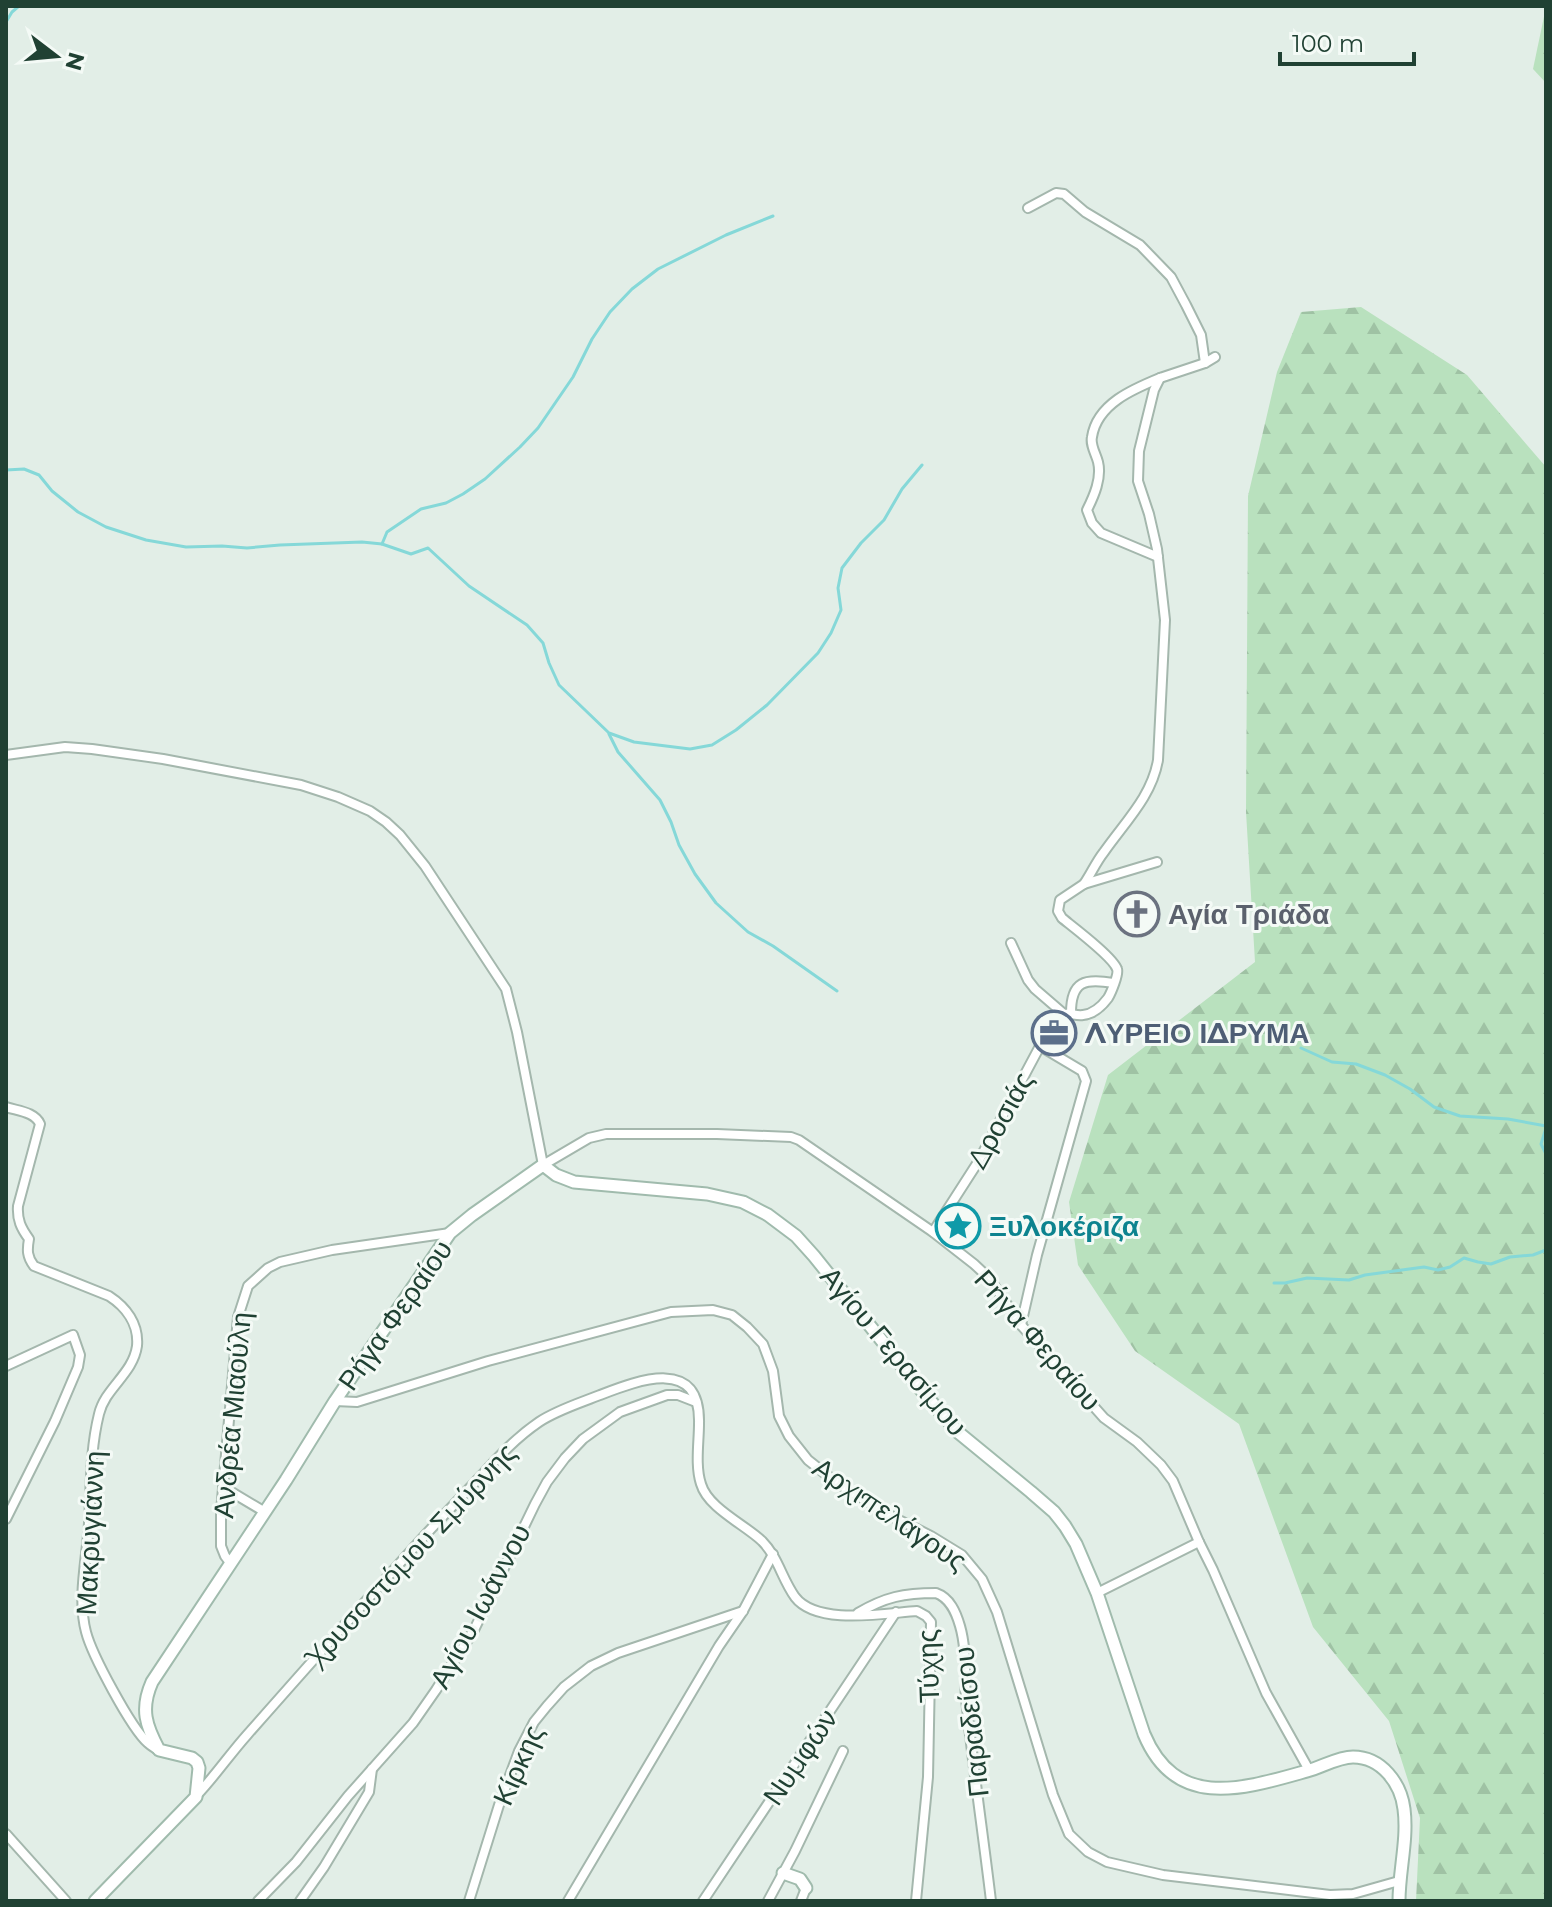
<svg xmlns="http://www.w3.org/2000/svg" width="1552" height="1907" font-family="Montserrat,sans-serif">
	<defs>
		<pattern id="forest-firs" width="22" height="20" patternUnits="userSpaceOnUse" patternTransform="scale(2)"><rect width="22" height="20" fill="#b9e1be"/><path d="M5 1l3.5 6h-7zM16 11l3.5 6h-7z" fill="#9fc2a4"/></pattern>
	</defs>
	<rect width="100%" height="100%" fill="#e2eee7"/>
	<g fill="url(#forest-firs)">
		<polygon points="1546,7 1546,83 1533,69"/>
		<polygon points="1361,307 1467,375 1546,467 1546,1901 1416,1901 1420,1818 1389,1721 1313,1627 1239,1424 1135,1351 1078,1265 1069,1202 1108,1075 1255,962 1246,812 1248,496 1277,372 1301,312"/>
	</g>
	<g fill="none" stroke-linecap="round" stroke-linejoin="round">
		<g stroke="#85d8d8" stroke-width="3">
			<polyline points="6,22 12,12 19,6"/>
			<polyline points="6,470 24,469 39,475 52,491 78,512 106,527 146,540 186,547 222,546 247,548 280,545 362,542 382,544 411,554 428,548 469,586 527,625 543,643 549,663 559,685 609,733 634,742 690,749 712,745 736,730 767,705 818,653 831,633 841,610 838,588 842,568 861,543 884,520 902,489 922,465"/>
			<polyline points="382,544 387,532 421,509 446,503 463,494 485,479 520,447 538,428 573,377 592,339 610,312 632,289 658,269 726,235 773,216"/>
			<polyline points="609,734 618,752 660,800 671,822 679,845 695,874 716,903 748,932 773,946 837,991"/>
			<polyline points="1301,1048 1332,1062 1356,1064 1385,1075 1410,1089 1434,1107 1460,1116 1508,1119 1546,1126"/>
			<polyline points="1546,1128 1541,1144 1546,1154"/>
			<polyline points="1274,1283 1285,1283 1307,1278 1349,1280 1365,1275 1424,1267 1438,1270 1450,1267 1464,1258 1478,1262 1491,1264 1510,1257 1533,1255 1546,1250"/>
		</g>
		<g stroke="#a4b7ad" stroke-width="12">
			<g id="street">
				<polyline points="1028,208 1056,193 1064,194 1085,212 1140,245 1171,277 1186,305 1201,335 1205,363"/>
				<path d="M1158,557l-57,-24 -9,-10 -5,-13c7,-14 15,-32 11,-48 -2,-8 -8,-17 -6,-25 5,-33 41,-48 68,-59"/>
				<polyline points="6,755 65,747 92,749 163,759 301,785 338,797 370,811 386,822 400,835 425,866 506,989 517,1032 543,1165 589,1138 606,1134 717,1134 791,1137 799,1140 933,1232 974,1264 989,1278 1021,1325 1104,1418 1137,1442 1161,1465 1173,1481 1199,1542 1213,1570 1266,1693 1309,1770"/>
				<path d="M1084,884c7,-10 12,-22 20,-32 21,-30 48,-56 54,-92l7,-140 -8,-71 -8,-35 -11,-33 1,-30 15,-61 6,-12 45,-15 10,-6"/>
				<polyline points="1011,943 1028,980 1035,989 1064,1014"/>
				<path d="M1071,1013c0,-32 14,-35 42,-30"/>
				<path d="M6,1107c12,4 29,5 34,17l-22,82c-1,14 3,22 11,33 -2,11 -2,18 5,27l75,30c17,11 30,28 28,50 -4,28 -32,42 -38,68 -9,36 -8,73 -10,109 -2,35 -12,75 -3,109 6,23 45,96 62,111 3,3 7,5 10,7"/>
				<path d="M933,1232l45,-70 62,-116 24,-32c7,-1 12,2 19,1 10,-1 19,-9 25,-17 3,-5 11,-24 9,-29 -4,-12 -44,-42 -55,-51l-4,-7 2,-11 24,-16 73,-22"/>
				<polyline points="1021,1325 1037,1255 1086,1081 1082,1071 1040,1046"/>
				<polyline points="6,1366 73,1335 80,1355 78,1367 55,1421 6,1519"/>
				<polyline points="335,1401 357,1402 488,1361 671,1312 713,1310 732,1315 747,1327 763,1344 773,1371 779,1416 789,1436 808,1460 837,1483 891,1516 931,1536 962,1555 982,1579 997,1612 1053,1795 1069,1834 1088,1852 1107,1862 1163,1875 1330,1895 1353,1894 1399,1881"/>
				<polyline points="223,1487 265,1512"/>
				<polyline points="231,1564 225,1556 221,1546 221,1511 238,1317 248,1286 268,1268 280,1262 332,1250 450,1233"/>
				<polyline points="1097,1593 1199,1542"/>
				<path d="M858,1613c27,-16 46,-20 78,-20 14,5 20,19 24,33 7,24 4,49 6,73 7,68 17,135 25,202"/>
				<path d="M197,1795c18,-19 33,-41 50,-60 60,-68 120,-136 181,-203 18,-19 36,-38 54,-57 18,-20 35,-38 57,-53 18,-12 41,-19 61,-27 39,-15 101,-39 99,29 0,18 -4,42 2,60 7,24 43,40 61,57 16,16 20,38 33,56 22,29 90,16 122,14l9,5 5,6 -3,155 -12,124"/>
				<polyline points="6,1834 66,1901"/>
				<polyline points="258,1901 296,1862 348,1796 413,1723 436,1690 474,1630 535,1504 547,1482 565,1458 583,1439 620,1412 667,1395 678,1395 696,1402"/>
				<polyline points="300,1901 324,1867 369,1792 372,1769"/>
				<polyline points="469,1901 499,1805 519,1751 534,1722 547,1706 564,1687 591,1666 618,1653 743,1611"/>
				<polyline points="568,1901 719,1646 743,1611 773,1554"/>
				<polyline points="703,1901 896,1612"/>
				<polyline points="768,1901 795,1851 843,1751"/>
				<polyline points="801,1901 806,1888"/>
			</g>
		</g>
		<g stroke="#a0bbad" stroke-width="15">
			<g id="secondary">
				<polyline points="783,1873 800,1879 806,1888"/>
				<path d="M95,1901l101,-104 3,-29 -2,-6 -5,-4 -33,-8c-13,-24 -19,-41 -7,-68l134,-202 49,-79 115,-168 22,-18 71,-50 13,10 18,7 133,12 36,8 25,13 28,21 18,20 113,141 32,36 72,59 23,20 11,14 11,18 21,49 47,141c32,77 99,55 163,37 15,-4 31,-14 46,-14 29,0 48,27 51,52 4,30 -5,62 -5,92"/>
			</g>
		</g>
		<use href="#street" stroke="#fff" stroke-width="8"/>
		<use href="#secondary" stroke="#fff" stroke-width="11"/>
	</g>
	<defs>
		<g id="church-ring" transform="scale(2.3)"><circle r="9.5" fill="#f4faf6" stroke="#6b7280" stroke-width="1.5"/><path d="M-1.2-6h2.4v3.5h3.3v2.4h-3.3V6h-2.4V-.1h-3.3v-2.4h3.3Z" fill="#6b7280"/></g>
		<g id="office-ring" transform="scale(2.3)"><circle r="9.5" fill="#f4faf6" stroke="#5c6f8a" stroke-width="1.5"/><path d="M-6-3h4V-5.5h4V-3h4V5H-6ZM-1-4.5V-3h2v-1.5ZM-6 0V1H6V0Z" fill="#5c6f8a"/></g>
		<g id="sight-ring" transform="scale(2.3)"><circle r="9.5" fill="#f4faf6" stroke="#0f9aa8" stroke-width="1.5"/><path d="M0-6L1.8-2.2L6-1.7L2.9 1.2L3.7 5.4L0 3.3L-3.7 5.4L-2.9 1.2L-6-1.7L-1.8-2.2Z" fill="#0f9aa8"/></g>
	</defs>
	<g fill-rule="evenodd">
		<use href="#church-ring" x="1137" y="914"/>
		<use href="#office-ring" x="1054" y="1033"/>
		<use href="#sight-ring" x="958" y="1226"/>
	</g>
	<g text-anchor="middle" stroke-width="6" stroke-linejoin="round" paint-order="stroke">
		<g font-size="28" font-weight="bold" fill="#5b616d" stroke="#f4faf6" text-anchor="start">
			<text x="1168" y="924">Αγία Τριάδα</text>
		</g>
		<g font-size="28" font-weight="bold" fill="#4e5e75" stroke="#f4faf6" text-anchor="start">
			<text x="1085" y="1043">ΛΥΡΕΙΟ ΙΔΡΥΜΑ</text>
		</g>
		<g font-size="28" fill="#204133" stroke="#f4faf6">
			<text transform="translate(1000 1120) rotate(-61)" y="10">Δροσιάς</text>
			<text transform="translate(395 1315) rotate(-55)" y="10">Ρήγα Φεραίου</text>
			<text transform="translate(1038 1340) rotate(49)" y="10">Ρήγα Φεραίου</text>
			<text transform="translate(894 1351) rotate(50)" y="10">Αγίου Γερασίμου</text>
			<text transform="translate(232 1415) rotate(-85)" y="10">Ανδρέα Μιαούλη</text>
			<text transform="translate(890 1514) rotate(34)" y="10">Αρχιπελάγους</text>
			<text transform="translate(90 1533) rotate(-87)" y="10">Μακρυγιάννη</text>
			<text transform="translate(411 1554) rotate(-47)" y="10">Χρυσοστόμου Σμύρνης</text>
			<text transform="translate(480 1606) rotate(-62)" y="10">Αγίου Ιωάννου</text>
			<text transform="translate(928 1666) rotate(-92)" y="10">Τύχης</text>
			<text transform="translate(971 1722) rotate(-96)" y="10">Παραδείσου</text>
			<text transform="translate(800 1757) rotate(-56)" y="10">Νυμφών</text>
			<text transform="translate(518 1765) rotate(-66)" y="10">Κίρκης</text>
		</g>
		<g font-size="28" font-weight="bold" fill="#0d838f" stroke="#f4faf6" text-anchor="start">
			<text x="989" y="1236">Ξυλοκέριζα</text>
		</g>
	</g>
	<rect width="1552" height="1907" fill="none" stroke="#204133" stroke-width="16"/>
	<g transform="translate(56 56) rotate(106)" stroke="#f4faf6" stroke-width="6" paint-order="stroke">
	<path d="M0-6L14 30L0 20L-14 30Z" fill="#204133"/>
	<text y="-12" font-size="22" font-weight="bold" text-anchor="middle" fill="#204133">N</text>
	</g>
	<path d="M1280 52v12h134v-12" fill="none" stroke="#204133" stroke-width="4"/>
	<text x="1292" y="52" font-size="24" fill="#204133" stroke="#f4faf6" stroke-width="6" paint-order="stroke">100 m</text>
</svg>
